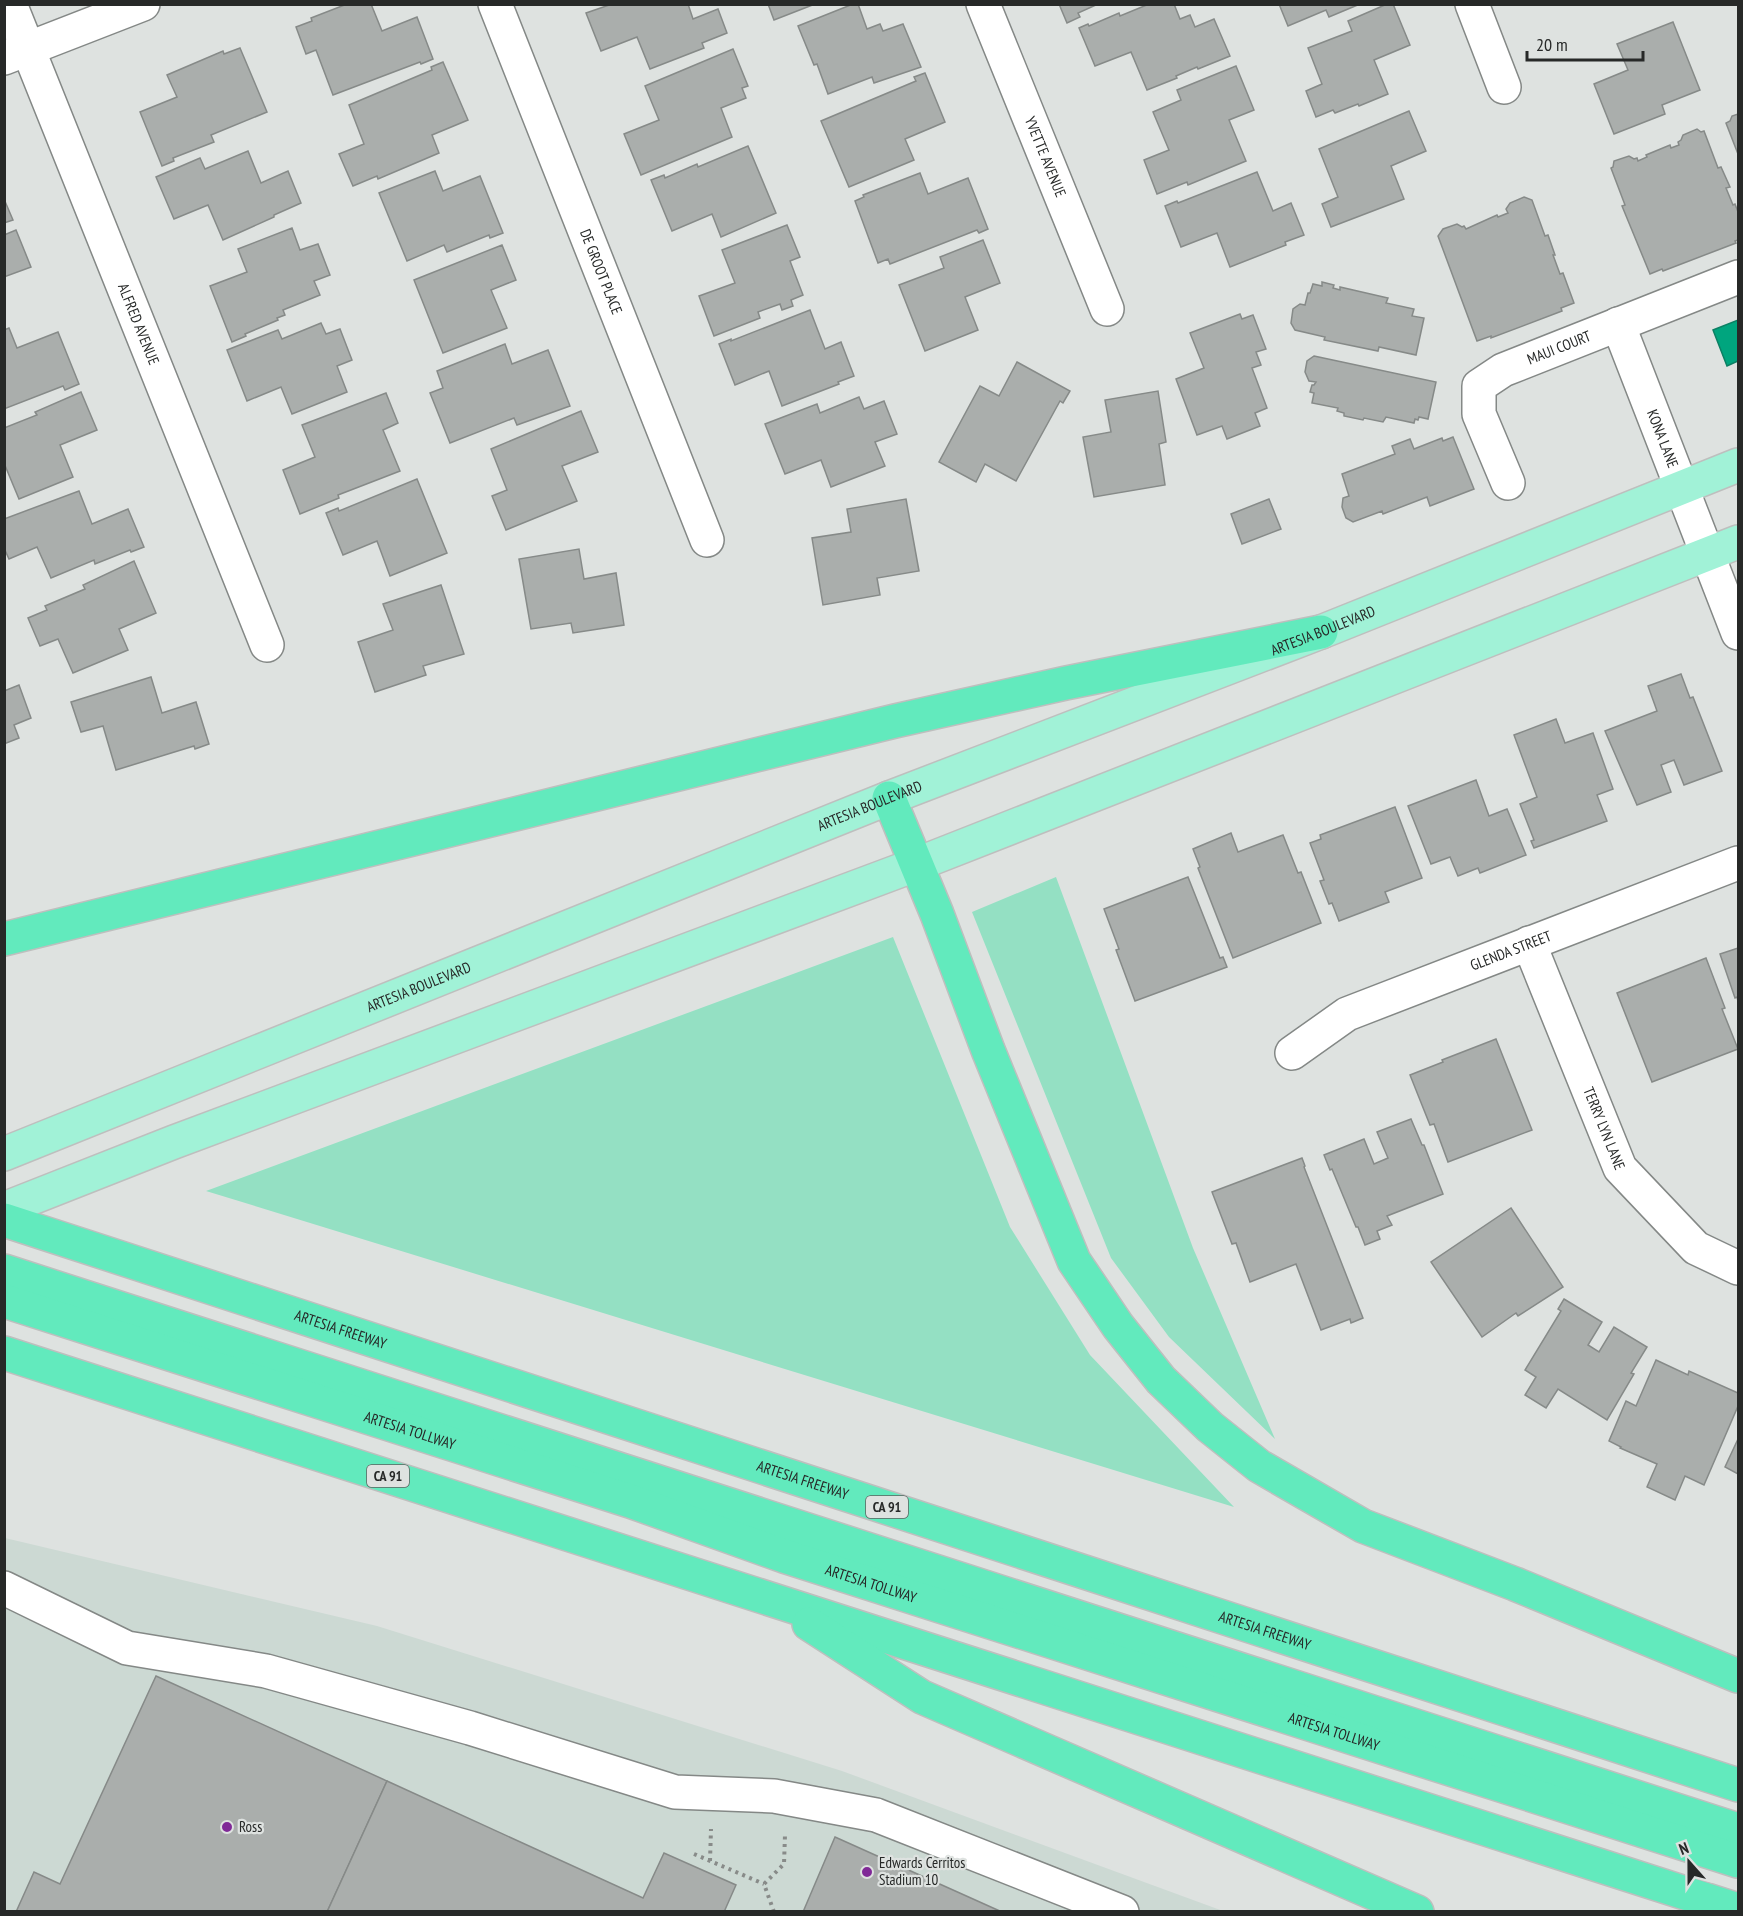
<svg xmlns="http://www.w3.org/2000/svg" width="1743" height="1916" font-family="'PT Sans Narrow',sans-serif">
	<rect width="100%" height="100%" fill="#dee2e0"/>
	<polygon fill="#ccd9d3" points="5,1538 377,1626 842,1771 1223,1911 5,1912"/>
	<g fill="#94e0c3">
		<polygon points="1056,877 1193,1248 1275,1439 1169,1337 1111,1258 972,912"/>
		<polygon points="893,937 1010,1227 1090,1355 1234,1507 206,1191"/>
	</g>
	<polygon fill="#00a57e" stroke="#0c8064" stroke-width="1.5" points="1738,320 1738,361 1727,366 1713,330"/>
	<g fill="#aaaeac" stroke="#868a88" stroke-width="1.5">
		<polygon points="347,4 371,4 382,31 417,17 433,59 421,64 420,62 333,95 316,50 306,54 296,27 312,21 311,18"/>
		<polygon points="612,4 688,4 693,19 718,9 727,33 702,43 704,48 650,69 637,37 601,51 586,13"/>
		<polygon points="768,4 815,4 774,20"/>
		<polygon points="853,4 858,4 867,29 880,24 883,31 903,24 921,67 874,83 872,77 828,94 817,64 814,65 798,26"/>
		<polygon points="1059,4 1098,4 1078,13 1080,17 1067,23"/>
		<polygon points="1149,4 1174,4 1180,19 1190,15 1195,27 1214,19 1230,56 1198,69 1197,67 1176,76 1177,78 1147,90 1131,52 1095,66 1079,28 1088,24 1089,26 1119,13 1120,16"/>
		<polygon points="1279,4 1360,4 1329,17 1326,10 1288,26"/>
		<polygon points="1387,4 1393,4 1410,45 1374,60 1388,94 1359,106 1358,104 1335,113 1333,110 1316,117 1306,91 1322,84 1308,48 1352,31 1348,21"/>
		<polygon points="1673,22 1700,90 1662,105 1665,114 1614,134 1594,84 1628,70 1617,44"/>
		<polygon points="240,48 267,112 211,135 214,142 173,158 174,161 162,166 140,112 177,97 167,75 223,51 224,54"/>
		<polygon points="733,49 748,86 742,88 746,98 721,108 732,137 641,175 624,134 659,120 645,86"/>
		<polygon points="443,62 468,120 432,135 439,153 378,179 377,176 353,186 339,154 364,144 349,105 432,70 431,67"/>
		<polygon points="1236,66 1254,110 1229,120 1246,161 1188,185 1187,182 1157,194 1144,160 1169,150 1153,112 1181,100 1177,90"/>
		<polygon points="925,73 945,122 905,139 914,160 849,187 821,121 916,81 914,77"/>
		<polygon points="1409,111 1426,151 1391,166 1404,199 1331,227 1322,204 1338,197 1319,149"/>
		<polygon points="1738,114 1738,154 1726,123 1730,121 1732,116"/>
		<polygon points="1697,129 1701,132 1704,131 1718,168 1721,167 1730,187 1726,188 1733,205 1735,204 1738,212 1738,240 1735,241 1736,243 1663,271 1662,269 1650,274 1622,206 1625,205 1611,168 1613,167 1614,161 1629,156 1634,159 1637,158 1638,161 1647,157 1646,155 1670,145 1671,148 1679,145 1678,142 1681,140 1683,135"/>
		<polygon points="748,146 776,213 721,237 712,214 672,231 651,180 664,175 665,178 697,164 698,167"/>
		<polygon points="248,151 261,183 288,171 301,203 274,215 274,217 223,240 208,205 174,219 156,177 200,158 205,169"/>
		<polygon points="435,171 443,191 480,176 503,233 490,238 489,235 447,252 444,245 407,261 379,193"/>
		<polygon points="1257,172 1273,211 1291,203 1304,235 1285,242 1286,245 1230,267 1217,233 1181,247 1165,206 1177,201 1178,203"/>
		<polygon points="920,173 928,194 968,178 988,229 979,233 977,230 890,264 888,259 878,263 855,201 864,197 863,195"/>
		<polygon points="1524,197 1532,200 1545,236 1548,235 1555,255 1553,255 1560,274 1563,273 1574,303 1561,308 1562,311 1491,338 1491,336 1477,341 1438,236 1443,229 1457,224 1462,227 1464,226 1466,229 1497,215 1498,217 1508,213 1506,209 1510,203"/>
		<polygon points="4,199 13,220 4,223"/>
		<polygon points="787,225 800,257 790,261 803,295 791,300 793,306 782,310 780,304 758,312 760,318 714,336 699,296 735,283 722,250"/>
		<polygon points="292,228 300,250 318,244 330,275 314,281 320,295 283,310 285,315 277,318 278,320 245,334 246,336 232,342 210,286 247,272 238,249"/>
		<polygon points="16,230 31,267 4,277 4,235"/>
		<polygon points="983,240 1000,283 965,297 978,330 925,351 899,285 944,268 940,257"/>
		<polygon points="502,245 516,280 491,290 507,328 443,353 414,280"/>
		<polygon points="1322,282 1334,285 1333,288 1340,290 1340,287 1388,298 1386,303 1414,309 1412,316 1424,318 1416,355 1379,347 1378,351 1324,340 1325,337 1295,330 1291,323 1293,309 1300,304 1305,305 1308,293 1310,293 1313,284 1322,286"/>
		<polygon points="810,310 825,349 841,342 854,376 838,382 839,384 782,406 769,371 735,385 719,344 731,339 731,341"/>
		<polygon points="1240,314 1242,319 1253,315 1266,349 1256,352 1261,365 1252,368 1267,408 1255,413 1260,426 1227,439 1222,426 1197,435 1176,379 1204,368 1190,333"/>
		<polygon points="321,323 326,334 340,329 352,360 337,366 347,392 292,414 281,387 247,401 227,350 278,330 282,339"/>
		<polygon points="9,328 17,348 58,332 79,384 65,390 63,386 4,409 4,330"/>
		<polygon points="505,344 512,364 548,350 570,406 517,425 514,418 450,443 430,393 443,388 437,371"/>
		<polygon points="1314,356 1436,382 1428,419 1419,417 1418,420 1415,419 1414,423 1386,417 1383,422 1364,418 1363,420 1344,416 1344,413 1337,411 1338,408 1312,403 1314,393 1310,392 1312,385 1314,385 1316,382 1309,381 1305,372 1307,361"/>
		<polygon points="1017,362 1070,391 1063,403 1060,401 1016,481 985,464 976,482 939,462 980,386 999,396"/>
		<polygon points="1158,391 1166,442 1159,444 1165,485 1094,497 1083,437 1111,432 1105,400"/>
		<polygon points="81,392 97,430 60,445 73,477 19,499 4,463 4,428 37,415 35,412"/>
		<polygon points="386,393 398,423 383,430 400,471 338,495 339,498 300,514 283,470 315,457 302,425"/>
		<polygon points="859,397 864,409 884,401 897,434 875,442 885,466 831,487 821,460 785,474 765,424 817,404 820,413"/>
		<polygon points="581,411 598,452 562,466 577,501 506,530 492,496 507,490 491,449"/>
		<polygon points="1453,437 1474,489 1430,506 1427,497 1383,514 1382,511 1353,522 1346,518 1342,507 1343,498 1349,496 1342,474 1395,454 1392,446 1410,439 1414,449 1442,438 1443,441"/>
		<polygon points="417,479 447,553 390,576 377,541 343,555 326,513 338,508 339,511"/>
		<polygon points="79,491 92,524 128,509 144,547 131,552 130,550 95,564 94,560 51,578 37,547 9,559 4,548 4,519"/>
		<polygon points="906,499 919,571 877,578 880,595 823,605 812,538 851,532 847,509"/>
		<polygon points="1269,499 1281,529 1242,544 1231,514"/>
		<polygon points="579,549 584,579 616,573 624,625 573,633 571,623 531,629 519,559"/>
		<polygon points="134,561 156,613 119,629 128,650 73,673 58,639 40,646 28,618 47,610 45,606 85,589 83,585"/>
		<polygon points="441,585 464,654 423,666 426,675 375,692 358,642 393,630 383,604"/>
		<polygon points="1681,674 1690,698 1693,697 1722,771 1684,785 1674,760 1661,765 1671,792 1637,805 1605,731 1657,711 1648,686"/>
		<polygon points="151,677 162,713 196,702 209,744 195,749 194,746 116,770 103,726 81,732 71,702"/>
		<polygon points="19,685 31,718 14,725 19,738 4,744 4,691"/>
		<polygon points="1556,719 1565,743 1593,733 1613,789 1597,795 1607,821 1534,848 1531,841 1534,840 1520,804 1537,797 1514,735"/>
		<polygon points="1476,780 1489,816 1507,809 1526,855 1480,873 1478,868 1458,876 1450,857 1431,864 1408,806"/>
		<polygon points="1395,807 1422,878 1385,892 1389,902 1339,921 1332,903 1329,904 1320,881 1324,880 1310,843 1321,839 1320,835"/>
		<polygon points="1231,833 1238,852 1283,835 1298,873 1301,872 1321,923 1233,958 1198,868 1200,867 1193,849"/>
		<polygon points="1188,877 1220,958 1223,957 1227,967 1135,1001 1116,950 1119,949 1104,909"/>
		<polygon points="1738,948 1738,1001 1737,997 1735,998 1720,954"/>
		<polygon points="1706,958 1725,1008 1722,1009 1738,1049 1652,1082 1617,993"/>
		<polygon points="1496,1039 1532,1130 1448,1162 1434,1124 1430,1125 1410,1075 1443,1062 1442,1060"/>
		<polygon points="1411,1119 1422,1145 1424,1145 1443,1194 1387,1216 1392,1225 1377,1231 1380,1239 1365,1245 1358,1227 1356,1227 1332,1169 1330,1170 1324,1155 1364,1139 1374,1164 1388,1158 1377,1132"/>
		<polygon points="1302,1158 1305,1166 1304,1167 1363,1318 1351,1323 1350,1319 1321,1330 1296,1264 1250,1282 1236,1243 1232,1244 1212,1192"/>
		<polygon points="1511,1208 1563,1287 1518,1316 1516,1313 1482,1337 1431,1262"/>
		<polygon points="1564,1299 1602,1322 1588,1345 1599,1352 1614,1327 1647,1347 1631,1373 1634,1374 1607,1420 1558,1389 1546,1408 1525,1395 1536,1377 1525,1370 1561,1311 1558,1309"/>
		<polygon points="1656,1360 1688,1375 1689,1371 1738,1393 1738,1406 1704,1485 1685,1476 1675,1500 1647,1487 1657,1464 1620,1448 1621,1447 1609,1441 1626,1401 1636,1406"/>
		<polygon points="1738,1439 1738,1474 1725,1467"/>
		<polygon points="156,1676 387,1781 327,1912 16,1912 34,1872 60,1884"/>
		<polygon points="387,1781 643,1898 664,1853 736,1885 724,1912 327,1912"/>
		<polygon points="835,1837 1002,1912 803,1912"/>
	</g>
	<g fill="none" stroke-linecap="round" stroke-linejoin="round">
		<g stroke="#848886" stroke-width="36">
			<g id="minor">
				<path id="s1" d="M10,4l257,641"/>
				<path id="s2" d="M495,4l212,536"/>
				<path id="s3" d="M983,4l124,305"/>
				<polyline points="1472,4 1504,87"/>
				<polyline points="4,58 143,4"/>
				<path id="s4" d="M1618,324l120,309"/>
				<path id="s5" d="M1508,483l-29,-69v-28l24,-16 235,-93"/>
				<path id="s6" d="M1529,943l91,225 76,80 42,20"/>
				<path id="s7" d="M1292,1053l55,-39 391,-151"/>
				<polyline points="4,1588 127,1648 266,1671 470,1728 675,1792 774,1796 876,1815 1122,1912"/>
			</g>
		</g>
		<g stroke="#bebfbe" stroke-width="36">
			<g id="major">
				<path id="s8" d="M4,1154l885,-356 432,-166 417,-167"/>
				<polyline points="4,1209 174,1142 915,865 1738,542"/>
			</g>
		</g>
		<g stroke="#bebfbe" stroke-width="36">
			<g id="highway">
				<polyline points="889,798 937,914 988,1050 1074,1261 1118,1326 1161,1380 1210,1427 1259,1466 1363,1526 1515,1584 1738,1676"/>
				<polyline points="4,939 895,721 1066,683 1321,632"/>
				<path id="s9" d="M4,1220l1734,565"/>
				<polyline points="4,1271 1738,1830"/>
				<path id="s10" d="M4,1301l626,200 154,55 954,305"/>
				<polyline points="4,1353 1738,1910"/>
				<polyline points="809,1624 922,1697 1417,1912"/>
			</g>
		</g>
		<g stroke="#888b89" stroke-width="4" stroke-dasharray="3 4.5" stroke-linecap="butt">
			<polyline points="694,1854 764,1884"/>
			<polyline points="710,1861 711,1829"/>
			<polyline points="774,1912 764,1884 784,1864 785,1835"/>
		</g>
		<use href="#minor" stroke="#fff" stroke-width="33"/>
		<use href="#major" stroke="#a1f2d7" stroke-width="33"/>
		<use href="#highway" stroke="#62eabd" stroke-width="33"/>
	</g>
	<g fill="#802997" stroke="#dee2e0" stroke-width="2">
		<circle cx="227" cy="1827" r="6"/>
		<circle cx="867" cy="1872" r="6"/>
	</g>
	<g text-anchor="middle" stroke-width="4.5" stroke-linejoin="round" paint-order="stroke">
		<g fill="#dee2e0" stroke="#5e605f" stroke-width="1.5">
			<rect x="367" y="1465" width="42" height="22" rx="4.5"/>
			<rect x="866" y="1496" width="42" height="22" rx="4.5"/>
		</g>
		<g font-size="14" font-weight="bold" fill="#272928">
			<text x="388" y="1481">CA 91</text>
			<text x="887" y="1512">CA 91</text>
		</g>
		<g font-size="15" fill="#272928" stroke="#dee2e0">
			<text dy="5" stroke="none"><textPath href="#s3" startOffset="165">YVETTE AVENUE</textPath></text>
			<text dy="5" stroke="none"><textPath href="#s2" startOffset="288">DE GROOT PLACE</textPath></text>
			<text dy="5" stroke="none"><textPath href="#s1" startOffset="345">ALFRED AVENUE</textPath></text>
			<text dy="5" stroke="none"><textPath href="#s5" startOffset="192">MAUI COURT</textPath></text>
			<text dy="5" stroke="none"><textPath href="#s4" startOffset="123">KONA LANE</textPath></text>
			<text dy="5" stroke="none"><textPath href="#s8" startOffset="1419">ARTESIA BOULEVARD</textPath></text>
			<text dy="5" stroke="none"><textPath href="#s8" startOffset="933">ARTESIA BOULEVARD</textPath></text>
			<text dy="5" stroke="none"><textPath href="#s7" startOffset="243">GLENDA STREET</textPath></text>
			<text dy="5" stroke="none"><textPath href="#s8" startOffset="447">ARTESIA BOULEVARD</textPath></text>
			<text dy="5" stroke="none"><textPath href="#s6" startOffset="200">TERRY LYN LANE</textPath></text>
			<text dy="5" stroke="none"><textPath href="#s9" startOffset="354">ARTESIA FREEWAY</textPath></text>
			<text dy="5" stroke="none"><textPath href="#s10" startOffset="426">ARTESIA TOLLWAY</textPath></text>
			<text dy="5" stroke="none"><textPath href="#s9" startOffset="840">ARTESIA FREEWAY</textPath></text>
			<text dy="5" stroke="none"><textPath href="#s10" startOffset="912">ARTESIA TOLLWAY</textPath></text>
			<text dy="5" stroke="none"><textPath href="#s9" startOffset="1326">ARTESIA FREEWAY</textPath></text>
			<text dy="5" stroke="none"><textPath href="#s10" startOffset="1398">ARTESIA TOLLWAY</textPath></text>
		</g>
		<g font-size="15" fill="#272928" stroke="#dee2e0" text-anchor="start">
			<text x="239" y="1832">Ross</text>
			<text x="879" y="1868">Edwards Cerritos<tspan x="879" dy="17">Stadium 10</tspan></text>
		</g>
	</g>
	<rect width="1743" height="1916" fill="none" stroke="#272928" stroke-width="12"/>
	<g transform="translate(1689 1862) rotate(339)" stroke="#dee2e0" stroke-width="4.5" paint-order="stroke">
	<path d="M0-4.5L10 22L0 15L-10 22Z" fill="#272928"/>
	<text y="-9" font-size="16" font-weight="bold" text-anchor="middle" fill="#272928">N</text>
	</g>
	<path d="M1527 51v9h116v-9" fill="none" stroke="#272928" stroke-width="3"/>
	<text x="1536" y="51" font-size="18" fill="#272928" stroke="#dee2e0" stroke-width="4.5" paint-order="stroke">20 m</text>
</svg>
